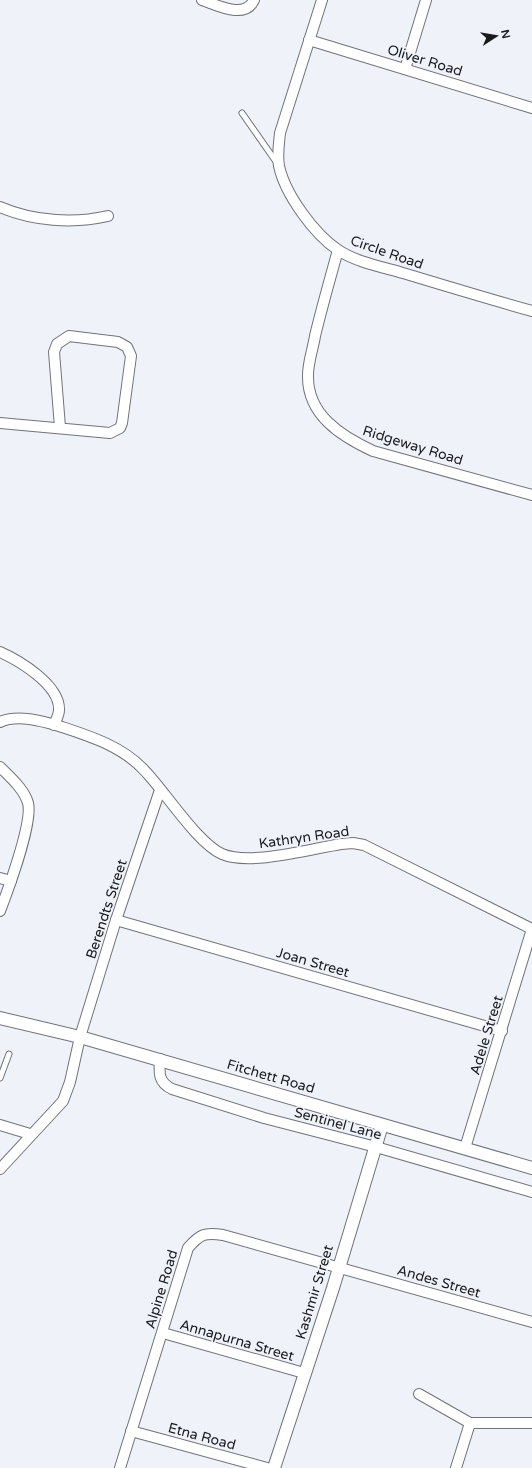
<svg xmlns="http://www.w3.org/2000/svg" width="532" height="1468" font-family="'Varela Round',sans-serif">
	<rect width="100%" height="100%" fill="#eff2f9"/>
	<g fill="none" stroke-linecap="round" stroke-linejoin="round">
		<g stroke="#70737a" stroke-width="7">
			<g id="service">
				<polyline points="242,113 277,163"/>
				<polyline points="0,1078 9,1054"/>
			</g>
		</g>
		<g stroke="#70737a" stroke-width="12">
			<g id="minor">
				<path d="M202,0c15,5 43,20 52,0"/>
				<path d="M322,0l-42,133c-1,11 -3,22 -1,33 6,28 35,68 59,84 18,12 44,17 65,23 43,13 86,26 129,38"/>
				<polyline points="309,40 532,108"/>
				<polyline points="405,69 426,0"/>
				<path d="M0,207c33,14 73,17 108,9"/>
				<path d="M338,250c-8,29 -16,57 -23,86 -2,13 -7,26 -7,39 -1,40 33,61 65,76l159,44"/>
				<polyline points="0,423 110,433 120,428 122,423 131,356 127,347 118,342 69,336 57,344 54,352 60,427"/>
				<path d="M0,652c20,9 60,33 59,58 0,5 -3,10 -5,15"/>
				<path d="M0,722c17,-8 42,-1 59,4 30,10 63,20 85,44 20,20 53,73 78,84 28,12 88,-5 119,-10l12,-1 11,2 168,84"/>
				<path d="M0,767c10,10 24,22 28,36 5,19 -20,87 -28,108"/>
				<polyline points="0,878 11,881"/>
				<polyline points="116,920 502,1031"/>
				<path d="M160,1059c-1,14 -2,23 12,30l92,29 112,29 156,45"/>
				<polyline points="0,1125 30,1134"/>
				<polyline points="465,1148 532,929"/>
				<polyline points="0,1169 63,1101 70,1082 80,1037 116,920 160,790"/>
				<polyline points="163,1333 304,1373"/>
				<polyline points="419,1394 470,1423 532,1423"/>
				<polyline points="131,1431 267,1468"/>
				<path d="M120,1468l68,-220c12,-14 17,-16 35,-13l309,87"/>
				<polyline points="456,1468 470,1423"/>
			</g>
		</g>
		<g stroke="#70737a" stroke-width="14">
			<g id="tertiary">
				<polyline points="0,1018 80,1037 532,1168"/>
				<polyline points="274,1468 333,1288 382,1125"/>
			</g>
		</g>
		<use href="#service" stroke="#fff" stroke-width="5"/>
		<use href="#minor" stroke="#fff" stroke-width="10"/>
		<use href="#tertiary" stroke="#fff" stroke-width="12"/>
	</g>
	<g text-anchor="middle" stroke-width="3.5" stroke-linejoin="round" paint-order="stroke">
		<g font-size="14" fill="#181a1c" stroke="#eff2f9">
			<text transform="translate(425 60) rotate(17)" y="5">Oliver Road</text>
			<text transform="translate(387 252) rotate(19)" y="5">Circle Road</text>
			<text transform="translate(413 445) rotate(17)" y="5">Ridgeway Road</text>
			<text transform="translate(304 837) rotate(-8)" y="5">Kathryn Road</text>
			<text transform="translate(106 909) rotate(-72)" y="5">Berendts Street</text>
			<text transform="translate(313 962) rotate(16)" y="5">Joan Street</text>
			<text transform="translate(486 1035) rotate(-73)" y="5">Adele Street</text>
			<text transform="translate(271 1076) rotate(16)" y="5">Fitchett Road</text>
			<text transform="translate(338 1123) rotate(15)" y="5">Sentinel Lane</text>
			<text transform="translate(439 1281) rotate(16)" y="5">Andes Street</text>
			<text transform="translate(161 1289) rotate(-73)" y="5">Alpine Road</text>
			<text transform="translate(314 1292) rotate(-73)" y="5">Kashmir Street</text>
			<text transform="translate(237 1340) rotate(16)" y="5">Annapurna Street</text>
			<text transform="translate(202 1436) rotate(15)" y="5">Etna Road</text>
		</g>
	</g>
	<g transform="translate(496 36) rotate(78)" stroke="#eff2f9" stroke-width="3" paint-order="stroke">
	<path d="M0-3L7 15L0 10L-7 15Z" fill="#181a1c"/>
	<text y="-6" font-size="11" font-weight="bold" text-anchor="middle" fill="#181a1c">N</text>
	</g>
</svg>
